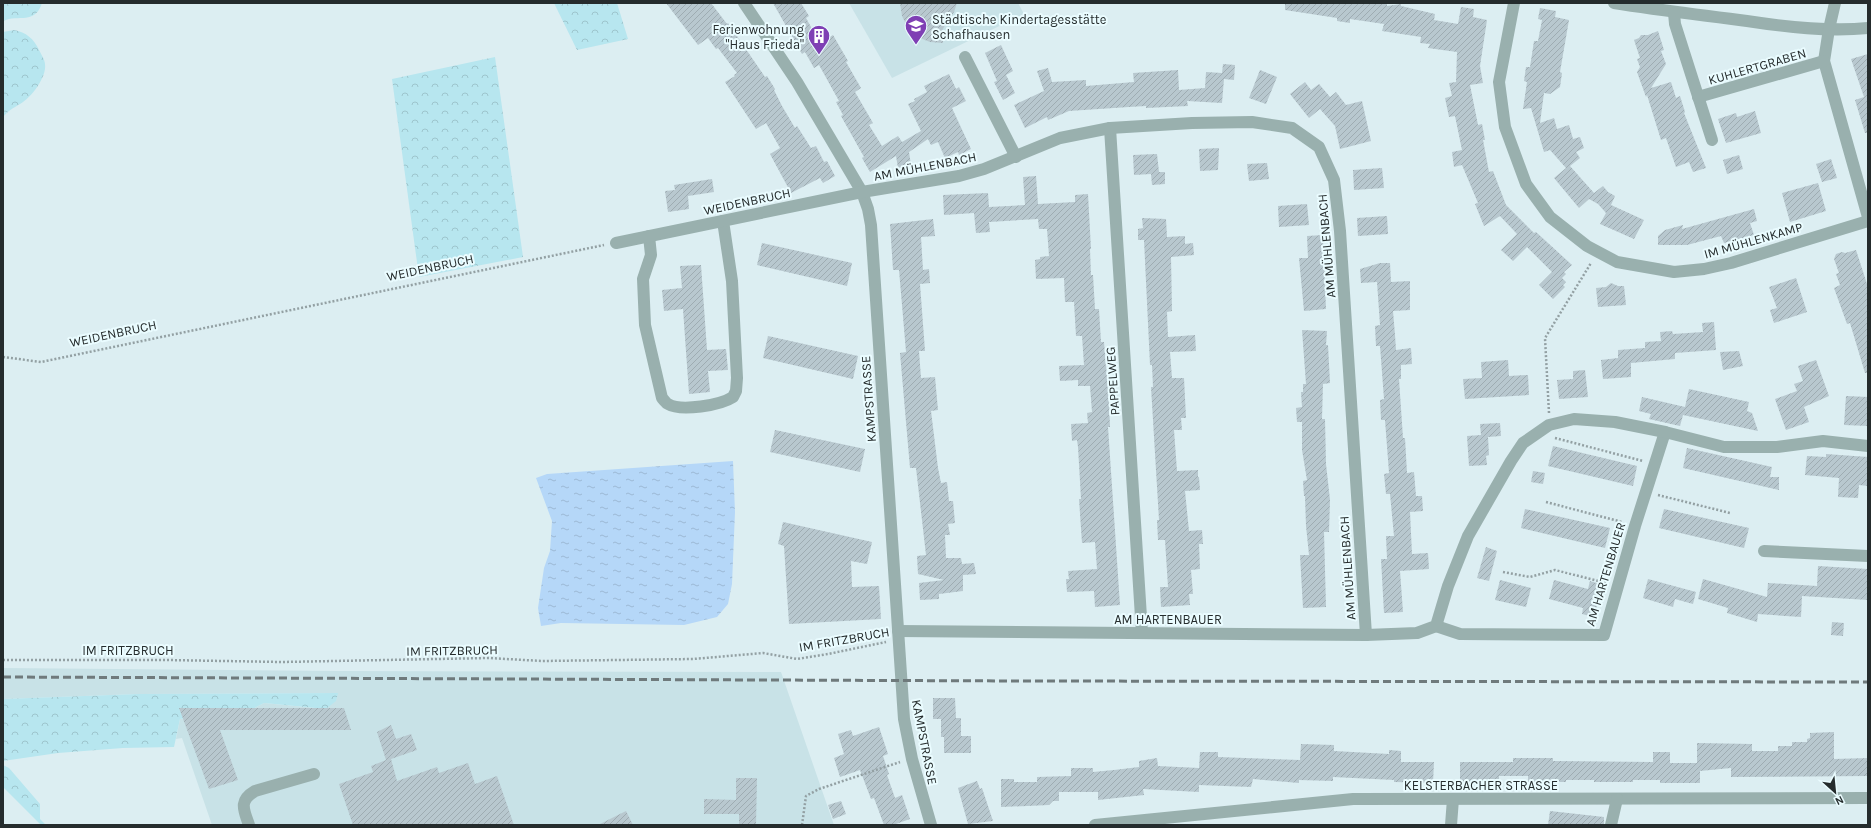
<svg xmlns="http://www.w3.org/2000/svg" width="1871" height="828" font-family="Karla,sans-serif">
	<defs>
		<pattern id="forest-crowns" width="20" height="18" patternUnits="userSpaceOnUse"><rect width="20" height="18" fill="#b7e6ef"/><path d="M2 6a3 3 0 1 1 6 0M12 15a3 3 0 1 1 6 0" fill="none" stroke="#9dc5cd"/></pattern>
		<pattern id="water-ripples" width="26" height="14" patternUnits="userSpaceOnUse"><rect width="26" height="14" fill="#b5d7f8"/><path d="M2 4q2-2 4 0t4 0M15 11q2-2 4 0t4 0" fill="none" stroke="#9cb9d5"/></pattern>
		<pattern id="building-hatch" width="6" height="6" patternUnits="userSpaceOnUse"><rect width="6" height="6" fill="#b8c8cf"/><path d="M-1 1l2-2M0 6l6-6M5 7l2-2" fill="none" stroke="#9eacb2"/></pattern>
	</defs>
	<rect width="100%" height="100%" fill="#dceef2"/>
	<g fill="#c8e2e7">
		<polygon points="849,3 1018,3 1024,14 892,78"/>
		<polygon points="3,668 337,671 781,672 834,825 212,825 182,738 176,739 180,719 221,712 247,712 264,703 326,709 337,693 138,694 3,699"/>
	</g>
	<g fill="url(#forest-crowns)">
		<path d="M3,3h39c-7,22 -23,11 -39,18z"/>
		<polygon points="554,3 617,3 628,39 577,50"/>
		<path d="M14,30c12,2 20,9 25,20 2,4 6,10 6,14 2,13 -14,34 -25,40 -7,4 -12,7 -17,13v-85z"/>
		<polygon points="495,57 523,257 419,277 392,79"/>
		<polygon points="338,693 336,701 326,709 264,703 247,712 221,712 180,719 174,747 123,748 58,753 3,761 3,699 138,694"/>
		<polygon points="3,765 9,768 40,804 40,819 46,825 41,825 3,787"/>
	</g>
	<polygon fill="url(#water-ripples)" points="733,461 735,512 732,584 728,604 717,617 684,625 561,623 541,626 538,608 544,568 550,551 552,521 536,478 547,474"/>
	<g fill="url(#building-hatch)">
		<polygon points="666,3 711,3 727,24 728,23 765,77 767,76 775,89 774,90 782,106 795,128 797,126 811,148 816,146 824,162 827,161 835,176 823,183 820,178 791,193 770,154 780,148 766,123 756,129 725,82 735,76 734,75 737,73 718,48 716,49 708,38 698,45"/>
		<polygon points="773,3 801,3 809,16 806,18 820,43 833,35 848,61 846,62 861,88 855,92 873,123 869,125 882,146 898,136 902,142 921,131 908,104 915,101 914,99 927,92 924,86 949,74 956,89 959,87 966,101 952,108 971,149 959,155 958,152 945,158 938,142 931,145 928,139 909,152 911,165 898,168 896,156 870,172 862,158 864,157 841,116 843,115 836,102 839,101 819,65 814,68 805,52 802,54"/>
		<polygon points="900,3 957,3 954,12 942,30 943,43 930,42 915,36 906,24 902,16"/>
		<polygon points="1285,3 1387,3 1387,6 1401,4 1401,6 1435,14 1434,20 1458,24 1461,7 1474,9 1473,17 1487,20 1480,66 1483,83 1470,85 1478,125 1482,124 1485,140 1483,140 1489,172 1493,171 1506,205 1534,233 1536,232 1572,265 1564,272 1566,274 1562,278 1566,282 1563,285 1565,287 1553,299 1539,285 1552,272 1527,247 1513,261 1501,250 1517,234 1500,216 1484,226 1475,204 1478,203 1462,165 1454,167 1452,152 1462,150 1455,116 1449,117 1445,98 1452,96 1449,83 1456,82 1457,52 1428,48 1430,44 1420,43 1421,37 1382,31 1384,24 1350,19 1350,23 1337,21 1337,18 1285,10"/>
		<polygon points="1540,8 1556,11 1555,17 1569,20 1560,72 1562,73 1560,87 1550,94 1544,93 1540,123 1554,118 1557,129 1569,125 1573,139 1580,137 1584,148 1576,152 1580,158 1570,166 1594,193 1603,186 1608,192 1615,196 1611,205 1644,220 1634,239 1600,224 1606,213 1598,204 1589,199 1579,208 1554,178 1566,168 1550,150 1544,152 1531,108 1523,109 1527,82 1524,81 1526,67 1530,67 1534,41 1538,41 1542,20 1538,19"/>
		<polygon points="1658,31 1664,50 1661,51 1666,64 1651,88 1671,82 1676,98 1680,96 1685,112 1684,113 1706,168 1693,172 1689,162 1676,167 1666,138 1661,140 1647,95 1646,97 1637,72 1640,67 1637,59 1640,58 1634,40 1639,38 1641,35 1648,35"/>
		<polygon points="1001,45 1013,71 1006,75 1015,93 1003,100 994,82 997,81 985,53"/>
		<polygon points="1868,54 1868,133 1865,133 1855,100 1864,97 1851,59"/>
		<polygon points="1223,64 1235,65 1234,80 1224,79 1222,103 1187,101 1188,106 1146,108 1146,106 1129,107 1069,111 1048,120 1047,117 1025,128 1014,105 1044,91 1037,71 1048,68 1052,82 1086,80 1086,86 1134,82 1133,73 1178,70 1179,90 1205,88 1206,72 1222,73"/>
		<polygon points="1260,70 1277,77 1266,104 1249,98"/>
		<polygon points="1305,82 1311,90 1319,84 1330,97 1336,92 1346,105 1362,101 1371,141 1340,149 1335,126 1320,109 1309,118 1290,94"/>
		<polygon points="1755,111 1761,133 1726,143 1718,119 1736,113 1737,117"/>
		<polygon points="1219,148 1218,170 1200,171 1199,149"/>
		<polygon points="1157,154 1159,172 1165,172 1165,184 1152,185 1151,174 1134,175 1133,155"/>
		<polygon points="1739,155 1743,169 1727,174 1723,160"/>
		<polygon points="1831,159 1837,178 1822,182 1816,164"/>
		<polygon points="1267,163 1269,179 1249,181 1247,164"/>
		<polygon points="1382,168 1384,188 1354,190 1353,170"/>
		<polygon points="1036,176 1038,204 1075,202 1075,195 1088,194 1091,249 1090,249 1091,275 1093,275 1095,309 1099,309 1101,342 1104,342 1107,378 1108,378 1110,427 1108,427 1120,605 1095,607 1094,591 1067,592 1066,579 1069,579 1068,571 1097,569 1095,542 1082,543 1079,499 1081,499 1078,447 1077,440 1072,441 1071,424 1088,423 1087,413 1092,412 1090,386 1078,386 1078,380 1060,381 1059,366 1084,365 1082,336 1076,336 1074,302 1065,302 1064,278 1036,279 1035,260 1040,259 1040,257 1049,256 1047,229 1039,229 1038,219 989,222 990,232 976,233 974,213 944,215 943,195 988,193 989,207 1025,205 1023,177"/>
		<polygon points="712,179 714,192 688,196 689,209 668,212 665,191 675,190 674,185"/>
		<polygon points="1818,183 1826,211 1790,222 1782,193"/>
		<polygon points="1307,204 1309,225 1279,227 1278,206"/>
		<polygon points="1754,209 1757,221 1750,223 1754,235 1724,243 1721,236 1687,245 1658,245 1658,236 1665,230 1683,225 1682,229"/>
		<polygon points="1387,216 1388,234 1358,236 1357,218"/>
		<polygon points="1142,218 1166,219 1167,237 1185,236 1185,244 1193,243 1194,255 1171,257 1172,311 1167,312 1168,337 1195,335 1196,351 1170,352 1172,378 1184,378 1186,418 1181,418 1182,430 1174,430 1177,471 1198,470 1198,477 1199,477 1200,490 1185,491 1189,531 1202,530 1203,544 1199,544 1200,569 1191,570 1193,594 1189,594 1190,605 1161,607 1160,587 1168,587 1165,540 1158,540 1157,520 1159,520 1151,387 1153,387 1152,365 1150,365 1144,240 1138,240 1138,229 1143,228"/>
		<polygon points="933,219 935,236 921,237 923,270 929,269 930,283 920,284 925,351 919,351 921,378 935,377 938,410 931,411 938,468 941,483 947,482 949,501 953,501 955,523 948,524 950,535 945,535 946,558 961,558 962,564 974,563 976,574 963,575 963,591 939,594 939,599 920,600 919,583 944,580 918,574 917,556 926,555 916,468 910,468 900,353 906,352 899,270 893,270 890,224"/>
		<polygon points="1323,235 1326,309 1304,311 1299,258 1308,258 1307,236"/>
		<polygon points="762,243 852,263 847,286 757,265"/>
		<polygon points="1856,250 1868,287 1868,373 1865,373 1850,323 1847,324 1834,288 1840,285 1836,274 1839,273 1834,259 1836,254 1842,252 1845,253"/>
		<polygon points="1380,263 1390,263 1391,282 1410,281 1410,310 1393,311 1395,335 1396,350 1411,348 1412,364 1401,365 1401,379 1399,379 1403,438 1405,438 1407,473 1414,472 1416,496 1422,496 1423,511 1410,512 1412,554 1428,553 1429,569 1400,571 1403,612 1384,613 1381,559 1387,559 1386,536 1394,536 1390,494 1386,494 1384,474 1389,473 1385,420 1381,420 1380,400 1384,399 1380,346 1376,346 1375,326 1380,325 1377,282 1361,283 1360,269"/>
		<polygon points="701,265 707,350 726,349 728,370 708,371 710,392 689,394 683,309 664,311 662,290 682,288 680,266"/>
		<polygon points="1796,278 1807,312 1774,323 1770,310 1777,308 1769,287"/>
		<polygon points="1611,283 1618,286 1624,286 1626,305 1598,307 1596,288 1606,287"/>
		<polygon points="1714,322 1716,350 1675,353 1675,359 1631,363 1631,377 1603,379 1601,360 1618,358 1618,350 1645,348 1645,342 1661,341 1660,332 1672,331 1673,334 1703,332 1702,323"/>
		<polygon points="1302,330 1327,331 1326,345 1328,345 1330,383 1323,384 1322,419 1325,419 1326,464 1330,500 1329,532 1324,532 1326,607 1303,608 1300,555 1309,555 1306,526 1305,496 1304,496 1303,481 1307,480 1302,450 1302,422 1297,422 1296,408 1302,407 1301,392 1303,392 1303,384 1306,384"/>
		<polygon points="768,336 858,356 853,379 763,358"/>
		<polygon points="1739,351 1743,366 1723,370 1720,352"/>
		<polygon points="1508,360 1509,376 1528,375 1529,395 1465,399 1463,379 1482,378 1481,362"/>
		<polygon points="1816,360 1829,396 1804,407 1809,422 1786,430 1775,399 1797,391 1794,384 1803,381 1798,366"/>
		<polygon points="1585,370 1588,397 1559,399 1557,380 1573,379 1573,371"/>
		<polygon points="1689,389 1749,402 1747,411 1752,413 1758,431 1683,415 1680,426 1649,419 1651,414 1639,411 1642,397 1685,407"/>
		<polygon points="1846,396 1868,397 1868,426 1844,425"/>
		<polygon points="1500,423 1501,436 1488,437 1489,455 1486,456 1487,465 1469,466 1467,436 1481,435 1480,424"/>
		<polygon points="775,430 865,449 860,472 770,452"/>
		<polygon points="1553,446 1637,466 1633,486 1548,466"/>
		<polygon points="1687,448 1772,467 1770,477 1779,477 1779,490 1683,468"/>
		<polygon points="1826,454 1868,457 1868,486 1859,485 1858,498 1838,497 1839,478 1805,475 1807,456 1826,457"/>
		<polygon points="1533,471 1545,473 1543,484 1531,482"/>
		<polygon points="1525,509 1610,528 1605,548 1521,528"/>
		<polygon points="1664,509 1749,528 1744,548 1659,528"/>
		<polygon points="783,522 872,542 867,564 851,561 852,587 879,586 881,619 789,624 784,546 778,544"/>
		<polygon points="1486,547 1497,551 1489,581 1477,578"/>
		<polygon points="1818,566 1868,569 1868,600 1802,596 1801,617 1758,614 1757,622 1727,613 1728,608 1698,599 1703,579 1767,597 1768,583 1817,586"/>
		<polygon points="1648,579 1696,592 1693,604 1675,599 1673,607 1643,598"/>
		<polygon points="1500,580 1531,588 1526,607 1495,600"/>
		<polygon points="1554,580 1588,589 1590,581 1603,585 1594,617 1582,614 1583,608 1549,599"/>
		<polygon points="1832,622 1844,623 1843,636 1831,635"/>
		<polygon points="933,698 955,698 956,718 961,718 961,736 971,736 971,753 944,753 944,737 941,737 941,719 933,719"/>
		<polygon points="179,708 344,708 351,730 220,730 238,780 209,789"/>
		<polygon points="391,725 396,739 411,734 417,750 391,759 397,781 437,767 439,773 468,763 475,784 497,776 514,825 353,825 339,784 373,772 371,766 386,760 377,732"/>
		<polygon points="879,727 888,754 883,756 889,774 887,775 895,798 902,795 910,819 893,825 884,825 874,798 871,799 860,770 840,777 834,758 844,754 838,734 851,730 853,736"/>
		<polygon points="1834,732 1834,759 1868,758 1868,776 1731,777 1731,768 1700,771 1700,783 1660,783 1660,780 1633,780 1633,782 1594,782 1594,780 1566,780 1566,782 1528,782 1528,776 1499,776 1499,782 1460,782 1460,762 1513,762 1513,758 1553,758 1553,761 1653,762 1653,752 1670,752 1670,763 1697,763 1697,743 1752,744 1752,751 1778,751 1778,746 1792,746 1792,742 1807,742 1807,739 1810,738 1810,733"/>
		<polygon points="1301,744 1334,745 1334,751 1389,754 1389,750 1401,751 1401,762 1434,762 1433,783 1394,782 1394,780 1333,777 1333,781 1299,780 1299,783 1253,779 1251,787 1199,785 1199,792 1143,789 1144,795 1098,800 1098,792 1059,792 1059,801 1053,801 1049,805 1001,807 1001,779 1014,779 1014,782 1037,782 1037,777 1071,776 1071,768 1093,768 1093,772 1114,770 1139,767 1139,761 1157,758 1158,766 1199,768 1200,752 1218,752 1218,757 1300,760"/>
		<polygon points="736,778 757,778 756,825 739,825 739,814 704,814 704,799 736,800"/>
		<polygon points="977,781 980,789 982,788 993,821 968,824 958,788"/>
		<polygon points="841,801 846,814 833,819 828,805"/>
		<polygon points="626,811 633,825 598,825"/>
		<polygon points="1550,811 1604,817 1604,825 1548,825"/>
	</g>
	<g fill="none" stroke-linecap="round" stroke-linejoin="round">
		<g stroke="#93a0a3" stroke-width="2.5" stroke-dasharray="2 2" stroke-linecap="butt">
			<polyline points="3,357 41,362 604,245"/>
			<polyline points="1549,413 1545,338 1591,263"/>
			<polyline points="1555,438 1643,461"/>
			<polyline points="1658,495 1730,513"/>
			<polyline points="1546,502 1622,522"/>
			<polyline points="1503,572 1530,577 1555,570 1606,583"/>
			<polyline points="3,660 166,660 282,662 489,658 542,661 693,659 763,653 797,659 828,654 886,642"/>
			<polyline points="802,825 806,796 819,789 900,762"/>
		</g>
		<g stroke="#99b0ae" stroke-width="12">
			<polyline points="744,3 797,82 862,192 868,209 871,225 904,719 912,759 931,825"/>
			<polyline points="1514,3 1499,82 1505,127 1526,184 1550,217 1587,246 1617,262 1674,272 1704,269 1731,263 1868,221"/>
			<path d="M1614,3c44,7 88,12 133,18 39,6 81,11 121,7"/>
			<polyline points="1835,3 1829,29 1824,61 1868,217"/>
			<polyline points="1674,13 1675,24 1712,140"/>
			<polyline points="965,57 1016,157"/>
			<polyline points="1698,97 1824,61"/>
			<polyline points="1110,128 1142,633"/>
			<path d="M649,236l2,19 -8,24 2,46 17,73c2,2 4,5 6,6 13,8 53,1 65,-7l3,-6 1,-13 -5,-97 -9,-60"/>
			<polyline points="616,243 862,192 959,176 984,169 1060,138 1110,128 1192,123 1252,122 1292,128 1319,147 1334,180 1340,231 1366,635"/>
			<polyline points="1764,551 1868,556"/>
			<polyline points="1436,626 1460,634 1604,635 1635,526 1665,432"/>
			<polyline points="898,631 1366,635 1417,633 1436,626 1448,586 1468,536 1511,461 1523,443 1549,425 1574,419 1615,422 1665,432 1724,447 1777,447 1823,441 1868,446"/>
			<path d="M249,825c-5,-15 -11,-24 6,-34l59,-17"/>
			<polyline points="1095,825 1353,799 1868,798"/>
			<polyline points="1451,825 1453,799"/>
			<polyline points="1611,825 1617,799"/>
		</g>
		<polyline stroke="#6f7a7c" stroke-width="3" stroke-dasharray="8 4" stroke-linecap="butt" points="3,677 1021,681 1868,682"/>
	</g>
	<defs>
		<g id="school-pin" transform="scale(1.15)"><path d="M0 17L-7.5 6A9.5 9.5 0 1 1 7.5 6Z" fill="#7f3fb4" stroke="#eafcff"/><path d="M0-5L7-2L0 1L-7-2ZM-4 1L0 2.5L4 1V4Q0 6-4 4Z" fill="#fff"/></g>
		<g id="building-pin" transform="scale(1.15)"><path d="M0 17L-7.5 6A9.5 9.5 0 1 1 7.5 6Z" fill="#7f3fb4" stroke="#eafcff"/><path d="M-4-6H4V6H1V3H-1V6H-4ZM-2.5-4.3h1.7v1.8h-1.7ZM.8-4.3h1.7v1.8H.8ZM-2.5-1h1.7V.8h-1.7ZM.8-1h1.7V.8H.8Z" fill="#fff"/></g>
	</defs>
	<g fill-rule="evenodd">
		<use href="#school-pin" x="916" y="26"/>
		<use href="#building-pin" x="819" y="36"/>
	</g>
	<g text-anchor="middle" stroke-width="4" stroke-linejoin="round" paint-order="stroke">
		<g font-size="13" fill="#252c2d" stroke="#eafcff" text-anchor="start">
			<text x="932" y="24">Städtische Kindertagesstätte<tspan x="932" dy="15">Schafhausen</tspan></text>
			<text x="804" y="34" text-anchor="end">Ferienwohnung<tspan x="804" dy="15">"Haus Frieda"</tspan></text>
		</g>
		<g font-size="13" fill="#252c2d" stroke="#eafcff">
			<text transform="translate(1757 66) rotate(-16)" y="5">KUHLERTGRABEN</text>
			<text transform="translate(925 166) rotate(-11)" y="5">AM MÜHLENBACH</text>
			<text transform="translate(747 201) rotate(-12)" y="5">WEIDENBRUCH</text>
			<text transform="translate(1753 240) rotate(-16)" y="5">IM MÜHLENKAMP</text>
			<text transform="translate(1326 246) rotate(-95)" y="5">AM MÜHLENBACH</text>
			<text transform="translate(430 267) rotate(-12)" y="5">WEIDENBRUCH</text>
			<text transform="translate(113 333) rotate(-12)" y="5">WEIDENBRUCH</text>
			<text transform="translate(1112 381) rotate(-94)" y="5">PAPPELWEG</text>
			<text transform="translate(868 399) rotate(-94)" y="5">KAMPSTRASSE</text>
			<text transform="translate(1347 568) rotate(-94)" y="5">AM MÜHLENBACH</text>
			<text transform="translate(1605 574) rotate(-73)" y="5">AM HARTENBAUER</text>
			<text x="1168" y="624">AM HARTENBAUER</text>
			<text transform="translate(844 639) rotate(-10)" y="5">IM FRITZBRUCH</text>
			<text x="128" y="655">IM FRITZBRUCH</text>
			<text transform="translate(452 650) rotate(-1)" y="5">IM FRITZBRUCH</text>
			<text transform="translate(925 742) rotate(79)" y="5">KAMPSTRASSE</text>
			<text x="1481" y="790">KELSTERBACHER STRASSE</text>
		</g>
	</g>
	<rect width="1871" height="828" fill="none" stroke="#252c2d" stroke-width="8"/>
	<g transform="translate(1835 792) rotate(153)" stroke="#eafcff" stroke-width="3" paint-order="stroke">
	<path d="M0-3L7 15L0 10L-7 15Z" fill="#252c2d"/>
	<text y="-6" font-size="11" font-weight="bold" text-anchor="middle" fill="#252c2d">N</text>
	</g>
</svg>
